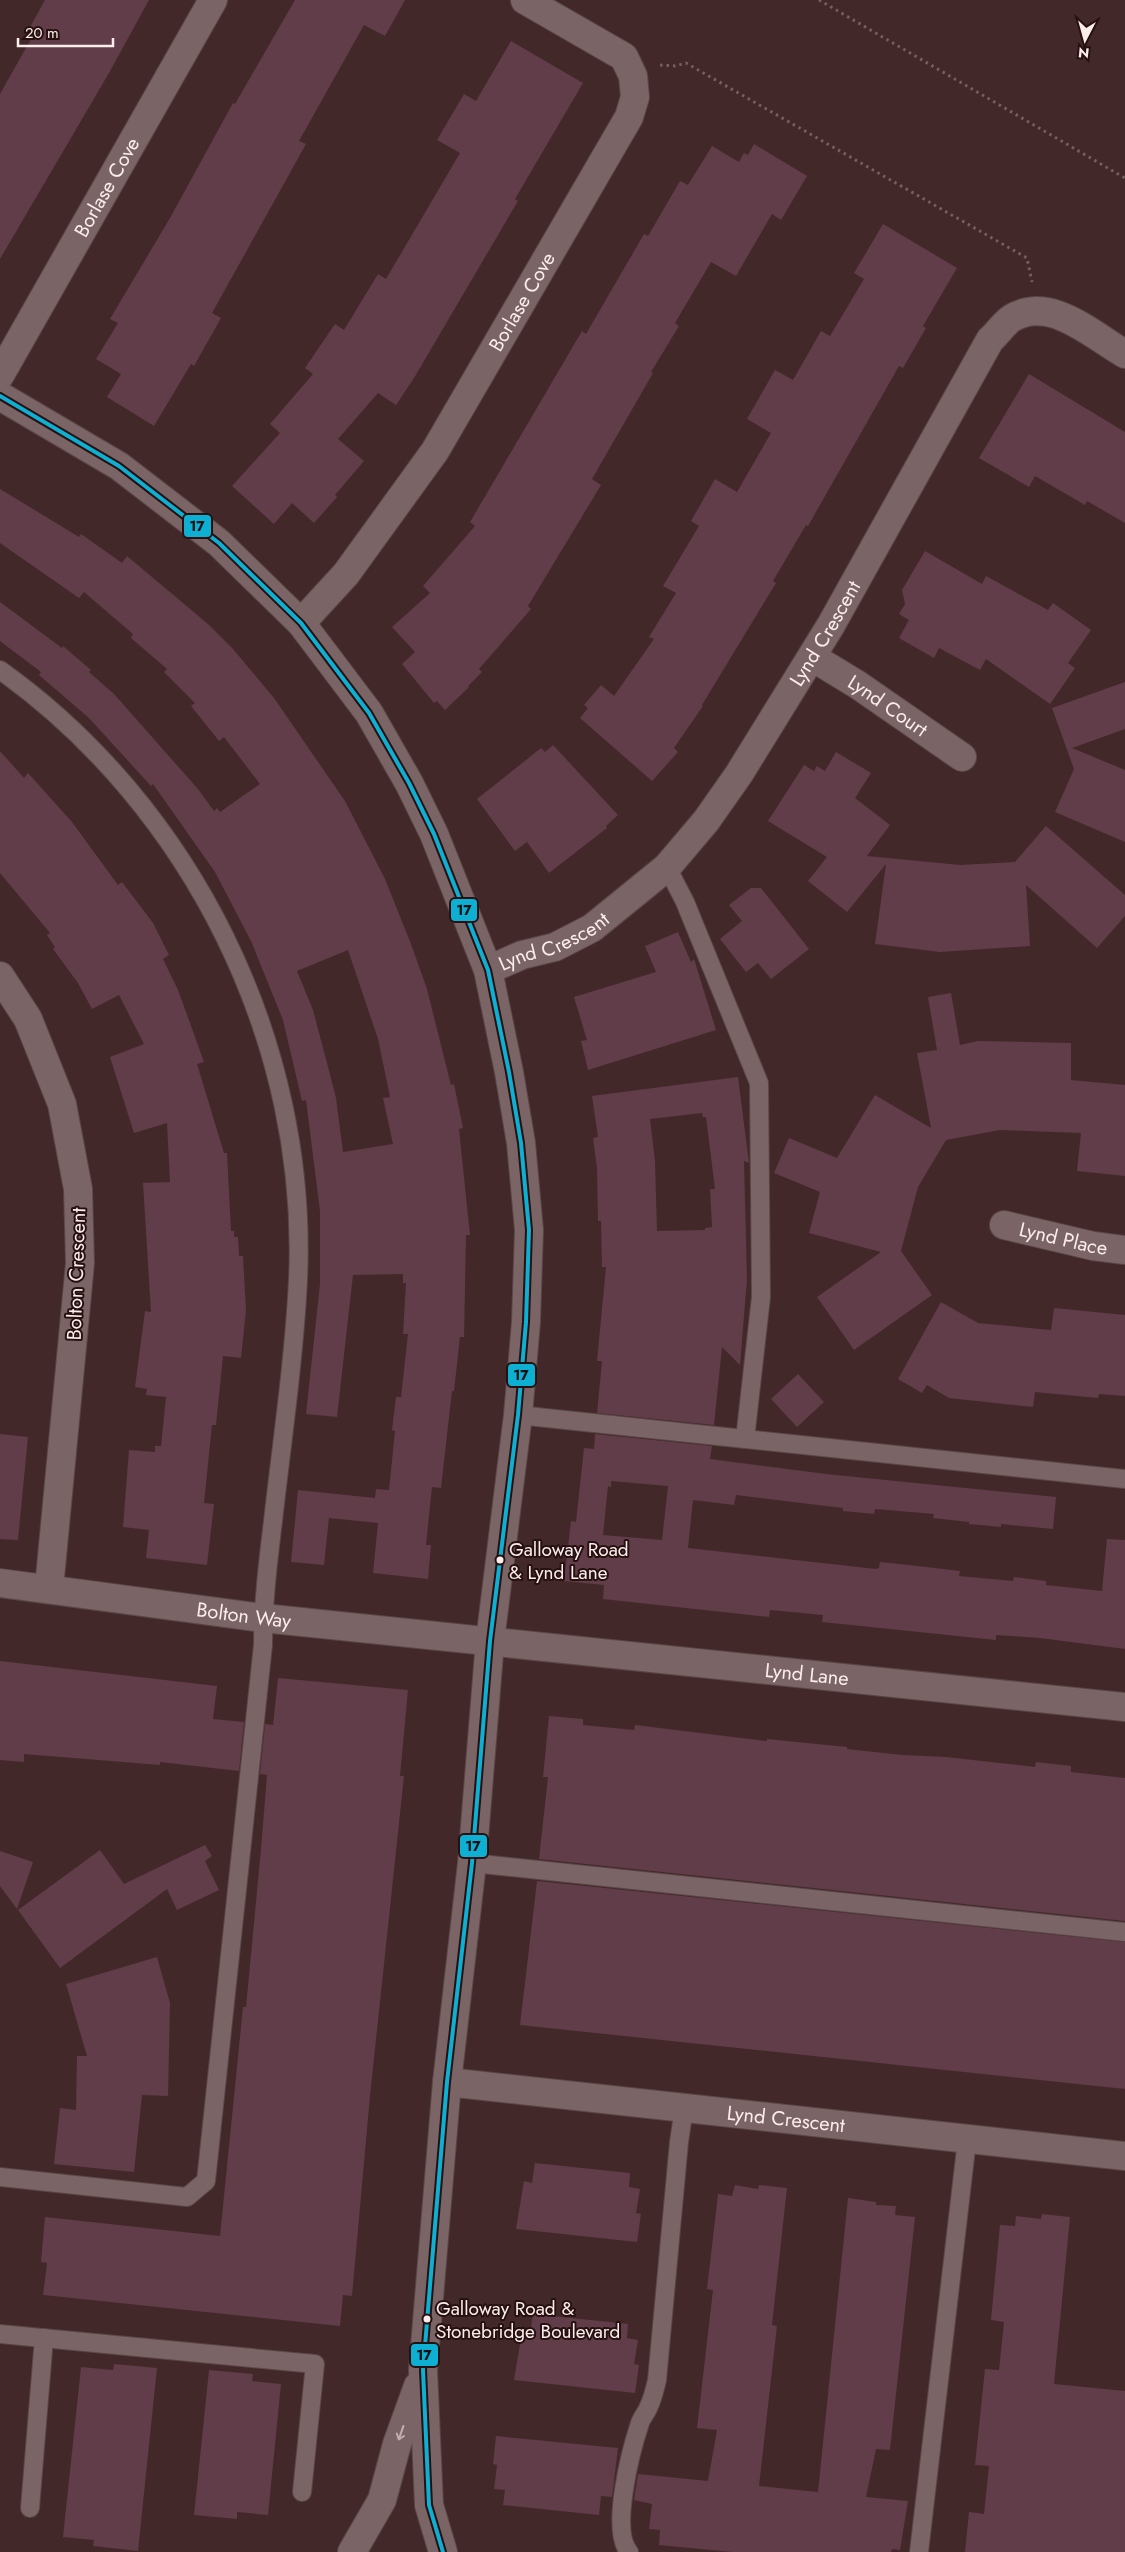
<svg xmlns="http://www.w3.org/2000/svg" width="1125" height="2552" font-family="Jost,sans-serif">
	<rect width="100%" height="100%" fill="#43282a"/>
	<g fill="#603d48" fill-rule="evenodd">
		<polygon points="45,0 149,0 109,73 0,259 0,94 35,32 29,29"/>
		<polygon points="295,0 405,0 385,36 364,25 299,141 306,144 212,313 221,318 194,366 191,364 154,426 107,397 121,374 96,359 118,323 110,319 170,218 233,103 235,104"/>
		<polygon points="511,41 583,83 515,199 518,201 414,378 396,405 378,393 338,439 364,461 335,495 337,497 314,523 292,503 274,524 232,486 280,433 270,424 313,374 305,368 335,324 344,330 378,274 386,279 460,153 437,140 464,94 476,101"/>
		<polygon points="754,144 807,176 781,220 772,214 736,276 711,262 675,323 679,326 651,372 653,373 592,479 601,485 528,606 531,609 479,669 482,672 468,686 469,687 445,710 437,701 434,703 402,664 415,652 392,627 430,593 423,586 475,526 470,522 582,331 586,334 644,234 648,236 680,181 688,185 712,146 739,162 744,153 748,155"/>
		<polygon points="883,224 957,268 923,326 926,328 903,368 899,366 808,526 806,525 773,581 776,583 702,705 703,706 674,748 678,752 652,781 580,718 588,708 584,705 601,685 614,696 654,639 649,637 676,593 663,586 699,526 691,521 715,479 737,492 771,433 747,419 775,370 793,380 821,331 830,336 864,279 854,273"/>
		<polygon points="1029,374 1125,432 1125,523 1087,501 1085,505 1035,476 1029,487 979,458"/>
		<path d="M0,489l79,48 2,-3 41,29 5,-7 81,68 25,25 41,49 71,103 40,78 26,65 16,45 24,96 3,-1 9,44 -4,1 11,106h-4l-2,102h-4l-6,54h-2l-11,97 -9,-1 -6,58h5l-3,34 -55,-6 5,-50 -49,-5 -5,47 -33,-3 7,-72 77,8 1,-9 13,1 6,-59 -3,-1 4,-33h5l7,-63h-5l3,-51h-3v-9l-50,1 -16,142 -31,-3 14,-130v-73l-14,-111 -4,1 -19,-81 -32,-79 -36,-69 -62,-88 -2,2 -62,-68 -50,-43 2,-3 -41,-31v-39l62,46 1,-2 28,24 -2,2 25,22 84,95 16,22 3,-3 3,4 40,-28 -36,-47 -5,4 -28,-35 4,-3 -31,-31 3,-3 -36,-31 2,-4 -49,-42 -5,6 -79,-55zM348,950l30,89 12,58 -7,1 10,46 -50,8 -7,-54 -9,-35 -14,-53 -16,-39z"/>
		<polygon points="925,551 982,584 986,576 1048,610 1053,603 1091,630 1068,663 1075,668 1050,704 986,659 980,670 939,648 934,658 899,638 909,620 899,614 905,604 902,590"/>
		<polygon points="1125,682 1125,729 1072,748 1125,770 1125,842 1055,812 1074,769 1052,708"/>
		<polygon points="553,745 618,815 606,826 607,828 549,873 527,842 515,851 477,799 541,748 545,752"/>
		<polygon points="0,751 24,778 28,773 72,822 118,885 122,882 153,923 169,955 163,959 178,990 204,1062 197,1064 224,1153 227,1153 231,1231 234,1231 234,1237 238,1237 239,1256 243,1256 246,1310 241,1358 223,1356 216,1425 212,1425 204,1503 214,1504 207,1565 146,1558 149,1530 123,1527 129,1450 155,1452 155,1446 161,1446 166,1397 146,1395 147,1389 135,1387 145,1311 151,1312 143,1183 170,1182 167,1123 134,1133 110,1057 144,1044 119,995 92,1009 78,983 53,949 55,947 47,935 50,933 0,873"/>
		<polygon points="836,752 871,773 855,798 890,825 867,856 960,865 1015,862 1046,826 1125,895 1125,916 1097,948 1026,885 1030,946 940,952 875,944 886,864 847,912 808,881 827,857 768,821 804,765 814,771 817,766 825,771"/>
		<polygon points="751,888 761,888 809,949 771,979 758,963 746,972 720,939 742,921 729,905"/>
		<polygon points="678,932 691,962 694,959 716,1030 588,1070 581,1041 587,1040 574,997 656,972 645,946"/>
		<polygon points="951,993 960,1045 978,1041 1071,1043 1071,1080 1125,1085 1125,1176 1077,1171 1081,1133 1000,1130 946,1140 918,1187 901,1251 932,1295 854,1350 817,1297 881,1252 809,1233 820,1192 774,1173 789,1138 837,1158 875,1095 931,1128 917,1053 937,1050 928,997"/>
		<path d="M738,1077l11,86 -5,-2 3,118 -7,86 -18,-18 -8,78 -117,-12 5,-52h-5l9,-94h-4l-1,-46h-3l-1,-53 -4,-30 5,-1 -6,-41zM702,1113l1,4h3l9,72h-5l2,38 -7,1v2l-48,1 -2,-70 -5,-42z"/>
		<polygon points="941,1302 978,1323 1051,1330 1054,1308 1125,1315 1125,1396 1099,1394 1098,1398 1035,1392 1033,1407 949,1398 927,1385 922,1393 898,1379"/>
		<polygon points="798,1374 824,1402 797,1427 771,1399"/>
		<polygon points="0,1434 28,1437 18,1540 0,1539"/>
		<path d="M595,1434l117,12 -2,13 116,15 230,23 -3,32 -52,-5v3l-32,-3v-2l-36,-4 1,-4 -59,-5 -1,5 -31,-3v-3l-107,-13 -2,10 -41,-5 -5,48 188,21 3,-1 1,-6 29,3 51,6 -1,5 54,5 1,-4 32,4v4l56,6 5,-52 18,1v109l-85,-11 -44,-3v5l-174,-18 1,-7 -53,-5 -1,7 -166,-18 1,-14 -40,-4 7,-60 5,1 8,-74 10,1zM611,1481l57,5 -6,54 -59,-5 5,-49 3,1z"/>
		<polygon points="0,1661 217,1686 213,1719 244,1722 239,1771 160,1762 160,1765 24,1754 24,1762 0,1760"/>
		<polygon points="278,1678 408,1690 400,1776 404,1776 370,2096 352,2296 343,2295 340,2326 43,2295 47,2263 41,2262 45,2217 220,2236 243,2007 246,2007 261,1849 267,1775 260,1774 265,1724 273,1725"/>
		<polygon points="549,1716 583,1719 583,1725 634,1730 635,1725 767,1741 767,1739 847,1747 847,1749 902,1755 946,1757 1035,1767 1036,1762 1071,1766 1071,1772 1125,1778 1125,1921 539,1859 548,1777 543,1777"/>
		<polygon points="205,1845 212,1856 205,1861 219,1890 177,1910 167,1889 60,1968 18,1910 100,1850 124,1884"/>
		<polygon points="0,1851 33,1862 17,1909 0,1886"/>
		<polygon points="537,1881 1125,1942 1125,2089 520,2025"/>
		<polygon points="157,1957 170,2003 168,2096 142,2095 134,2172 54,2164 60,2108 76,2110 77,2056 87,2056 66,1984"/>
		<polygon points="535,2163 630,2173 629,2187 640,2189 636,2213 641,2214 637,2242 516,2229 524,2181 532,2183"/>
		<polygon points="735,2185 758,2189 759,2185 787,2188 772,2325 777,2326 759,2486 818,2492 848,2198 876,2202 876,2205 896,2206 895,2215 915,2217 890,2450 876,2449 866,2497 908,2501 900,2550 892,2549 891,2552 732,2552 659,2545 660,2530 649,2529 652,2504 634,2500 638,2474 708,2481 717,2430 697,2428 713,2290 707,2289 718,2194 732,2196"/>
		<polygon points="1042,2214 1070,2217 1054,2384 1125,2391 1125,2552 965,2552 969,2512 984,2514 989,2466 975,2465 985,2369 999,2370 1004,2322 991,2320 1000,2225 1015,2226 1016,2216 1041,2219"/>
		<polygon points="533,2314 628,2324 627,2338 638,2340 634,2364 639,2365 635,2393 514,2380 522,2332 530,2334"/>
		<polygon points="114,2364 157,2368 138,2551 93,2546 94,2540 63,2537 81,2367 113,2370"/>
		<polygon points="209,2370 253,2374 252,2381 281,2384 268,2515 237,2512 237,2519 194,2515"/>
		<polygon points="496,2436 618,2448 612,2497 601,2496 599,2515 503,2505 505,2490 494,2489 497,2465 493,2464"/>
	</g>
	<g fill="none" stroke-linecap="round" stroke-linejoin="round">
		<g stroke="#5a4647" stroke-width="20">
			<g id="service">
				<path d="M0,670c192,137 309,373 298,610 -4,80 -16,161 -25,241 -5,41 -10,82 -10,124l-57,536 -19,16 -187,-20"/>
				<polyline points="667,867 685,902 759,1083 761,1297 745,1439"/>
				<polyline points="518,1415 1125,1479"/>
				<polyline points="472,1863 1125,1932"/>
				<polyline points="0,2334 315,2364 302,2492"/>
				<polyline points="30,2508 44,2338"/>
				<path d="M629,2552c-19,-22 2,-102 11,-129 2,-6 7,-11 9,-17 4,-8 6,-18 8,-26l22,-238 5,-34"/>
				<polyline points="919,2552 967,2140"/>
			</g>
		</g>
		<g stroke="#5a4647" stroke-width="30">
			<g id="minor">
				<path id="s1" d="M0,375l213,-375"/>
				<polyline points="0,396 119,466 219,543 301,623 369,713 409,783 434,834 488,970 509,1072 521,1143 529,1230 526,1322 518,1415 490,1641 472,1863 447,2082 423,2370 429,2505 443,2552"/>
				<path id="s2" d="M301,623l45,-49 89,-123 194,-334 6,-20 -2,-21 -9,-19 -99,-57"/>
				<path id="s3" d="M812,657l46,28 104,72"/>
				<path id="s4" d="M488,970l34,-15 33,-8 37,-19 75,-61 39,-46 33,-47 92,-149 159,-285c7,-6 14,-17 22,-22 38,-23 80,17 113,36"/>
				<polyline points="0,976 28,1019 62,1104 78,1189 80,1263 49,1588"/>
				<path id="s5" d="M1004,1225l89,21 32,4"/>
				<path id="s6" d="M0,1583l263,35 862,89"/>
				<path id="s7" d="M447,2082l678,74"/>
				<polyline points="352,2552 382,2500 397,2444 418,2386"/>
			</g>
		</g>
		<g stroke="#745f61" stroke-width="3" stroke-dasharray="2.5 4" stroke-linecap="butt">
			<polyline points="819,0 1125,178"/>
			<polyline points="660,65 675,66 686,63 1027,258 1032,282"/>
		</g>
		<use href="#service" stroke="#7a6465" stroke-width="18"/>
		<use href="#minor" stroke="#7a6465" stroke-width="28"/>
		<g stroke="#261010" stroke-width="8">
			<polyline id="bus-1" points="0,396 119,466 219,543 301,623 369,713 409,783 434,834 488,970 509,1072 521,1143 529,1230 526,1322 518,1415 490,1641 472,1863 447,2082 423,2370 429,2505 443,2552"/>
		</g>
		<use href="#bus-1" stroke="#0dafd3" stroke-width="4"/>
	</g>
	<defs><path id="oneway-shaft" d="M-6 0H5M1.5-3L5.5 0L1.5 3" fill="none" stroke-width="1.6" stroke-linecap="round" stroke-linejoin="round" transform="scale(1.25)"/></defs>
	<use stroke="#c1afaf" href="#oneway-shaft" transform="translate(401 2433) rotate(109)"/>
	<g fill="#fbedec" stroke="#261010" stroke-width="2">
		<circle cx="500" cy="1560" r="4.5"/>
		<circle cx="427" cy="2319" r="4.5"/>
	</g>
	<g text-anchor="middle" stroke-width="4" stroke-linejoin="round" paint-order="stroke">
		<g font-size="19" fill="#fbedec" stroke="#261010" text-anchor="start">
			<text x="509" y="1556">Galloway Road<tspan x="509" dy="23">&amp; Lynd Lane</tspan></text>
			<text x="436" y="2315">Galloway Road &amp;<tspan x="436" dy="23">Stonebridge Boulevard</tspan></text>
		</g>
		<g font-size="20" fill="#fbedec" stroke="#261010">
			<text dy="7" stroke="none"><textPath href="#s1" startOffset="216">Borlase Cove</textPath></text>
			<text dy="7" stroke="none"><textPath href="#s2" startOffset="391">Borlase Cove</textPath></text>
			<text dy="7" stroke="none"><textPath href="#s4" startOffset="492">Lynd Crescent</textPath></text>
			<text dy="7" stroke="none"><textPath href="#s3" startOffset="90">Lynd Court</textPath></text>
			<text dy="7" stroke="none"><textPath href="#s4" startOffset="72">Lynd Crescent</textPath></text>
			<text dy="7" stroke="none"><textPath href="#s5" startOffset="61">Lynd Place</textPath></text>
			<text transform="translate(76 1274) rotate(-88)" y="7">Bolton Crescent</text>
			<text dy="7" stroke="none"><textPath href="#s6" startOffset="246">Bolton Way</textPath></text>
			<text dy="7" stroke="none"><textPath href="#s6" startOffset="812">Lynd Lane</textPath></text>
			<text dy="7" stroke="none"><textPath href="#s7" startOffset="341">Lynd Crescent</textPath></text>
		</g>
	</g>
	<g stroke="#261010" stroke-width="2">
		<rect x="183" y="514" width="29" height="24" rx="5" fill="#0dafd3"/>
		<rect x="450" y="898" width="28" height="24" rx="5" fill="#0dafd3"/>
		<rect x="507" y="1363" width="29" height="24" rx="5" fill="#0dafd3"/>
		<rect x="459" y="1834" width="29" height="24" rx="5" fill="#0dafd3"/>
		<rect x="410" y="2343" width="29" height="24" rx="5" fill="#0dafd3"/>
	</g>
	<g font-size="14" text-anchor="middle" font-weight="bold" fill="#111">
		<text x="197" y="531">17</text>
		<text x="464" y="915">17</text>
		<text x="521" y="1380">17</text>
		<text x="473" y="1851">17</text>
		<text x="424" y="2360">17</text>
	</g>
	<g transform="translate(1085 40) rotate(186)" stroke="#261010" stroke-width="4" paint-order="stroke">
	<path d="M0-4L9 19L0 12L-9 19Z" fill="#fbedec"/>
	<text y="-8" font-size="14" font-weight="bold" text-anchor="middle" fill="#fbedec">N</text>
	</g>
	<path d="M18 38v8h95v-8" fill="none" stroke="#fbedec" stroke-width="2.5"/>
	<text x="25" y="38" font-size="15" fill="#fbedec" stroke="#261010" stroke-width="4" paint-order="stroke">20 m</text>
</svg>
